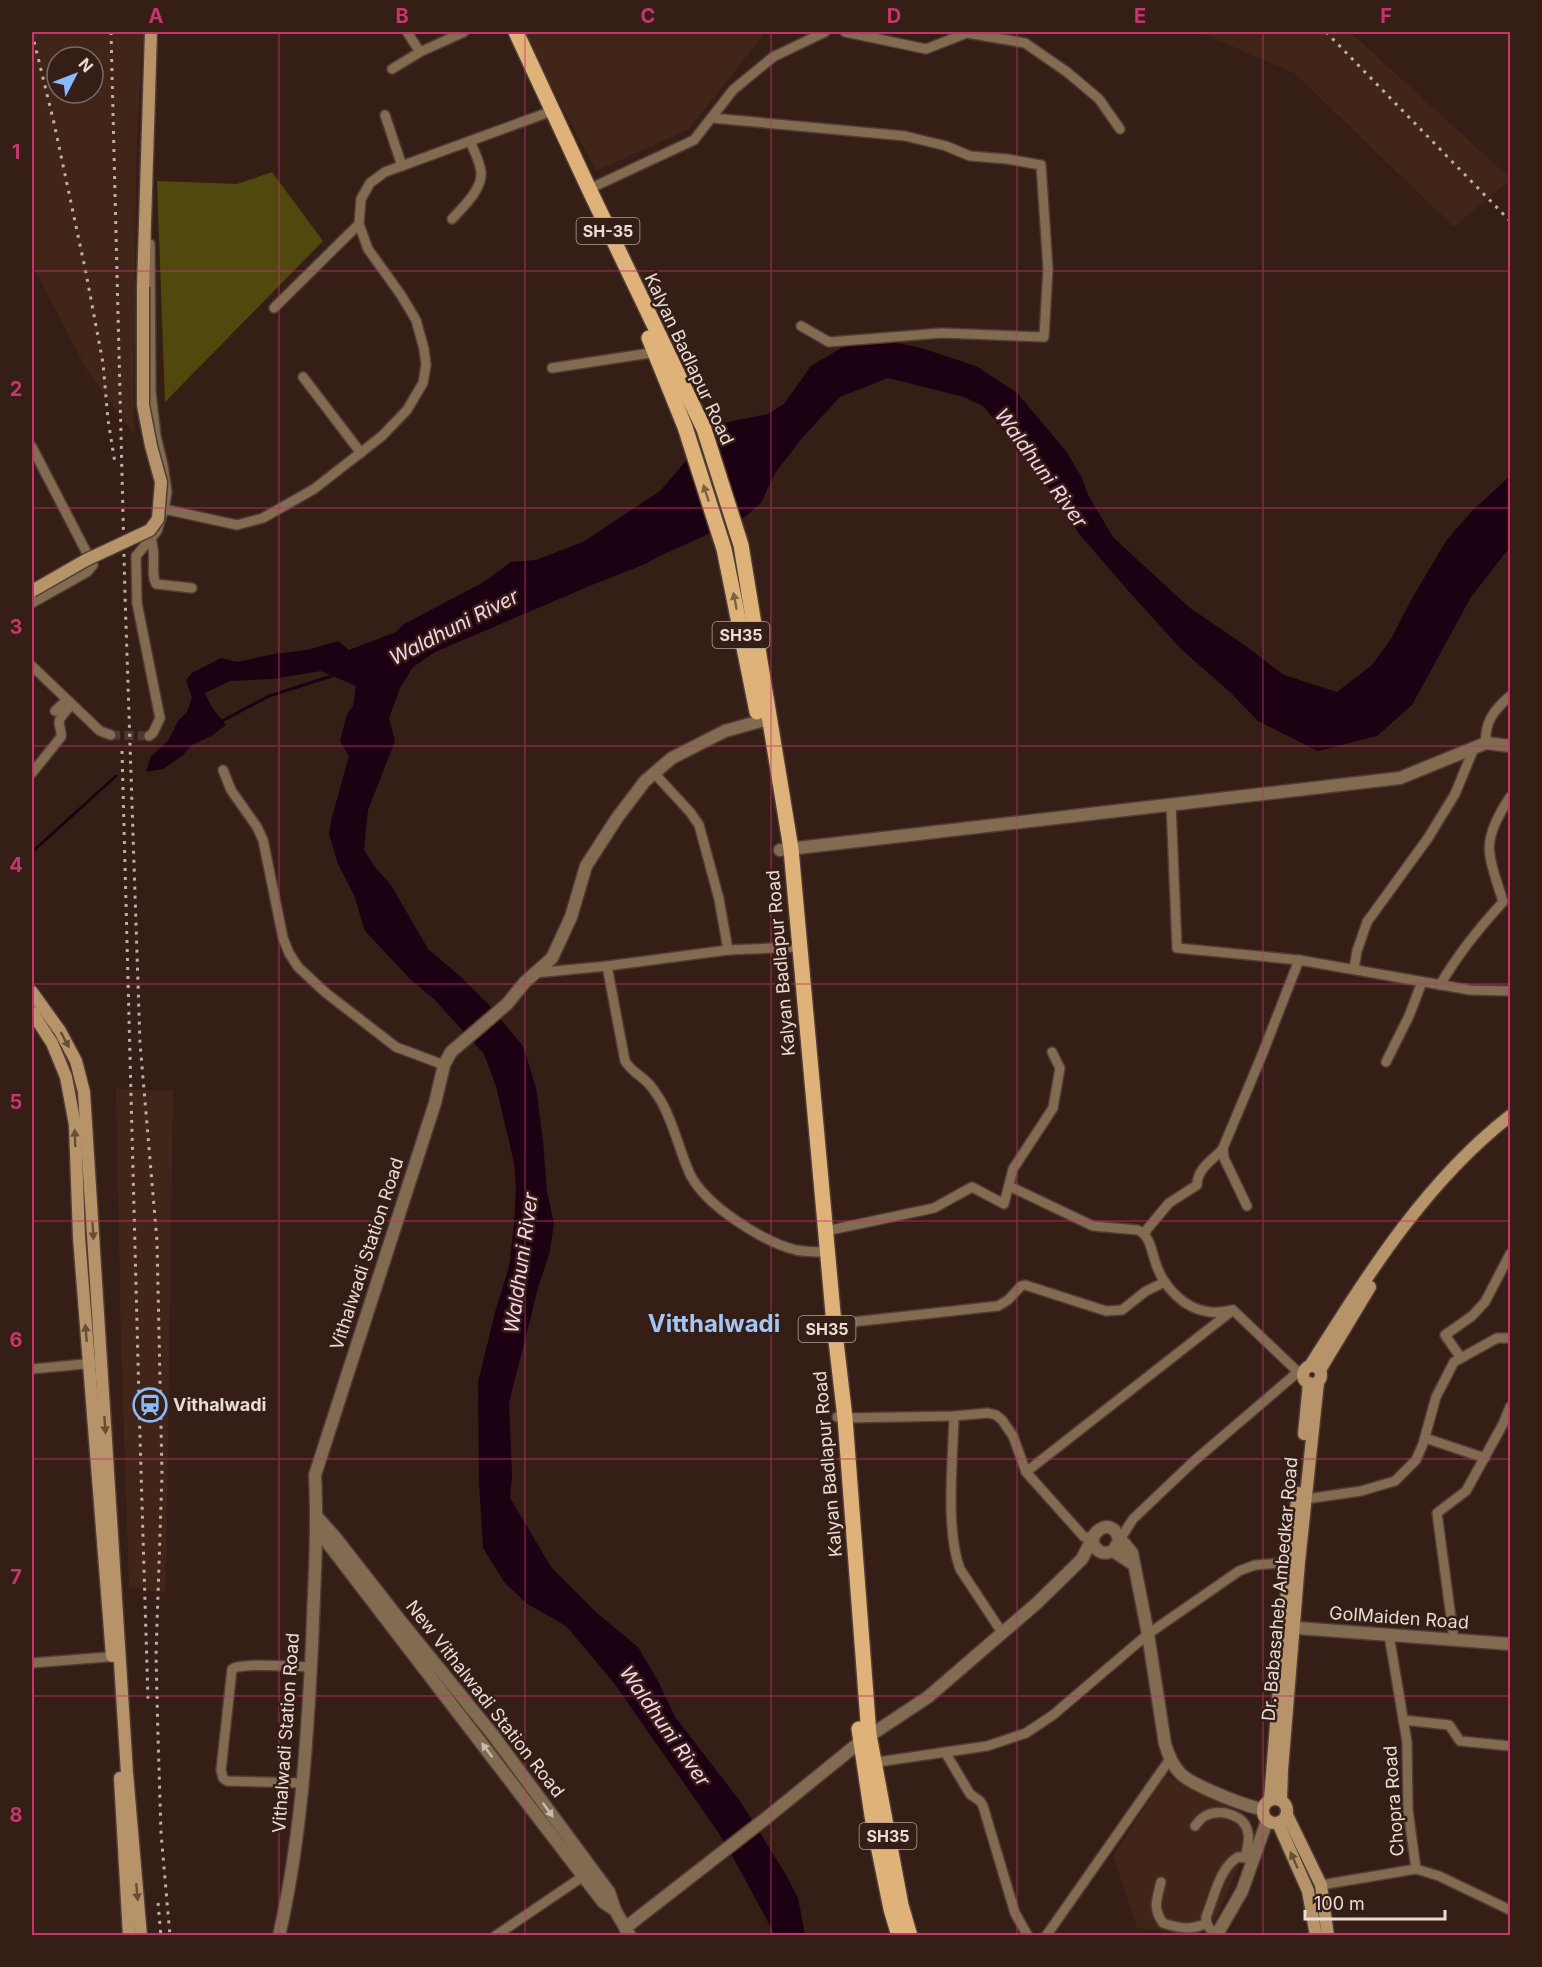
<svg xmlns="http://www.w3.org/2000/svg" width="1542" height="1967" font-family="Inter,sans-serif">
	<rect width="100%" height="100%" fill="#341e16"/>
	<g fill="#412519" fill-rule="evenodd">
		<path d="M32,32h111l-7,130 -2,272 -47,-64 -55,-105zM57,57h36v36h-36z"/>
		<polygon points="522,32 766,32 689,129 596,171"/>
		<polygon points="1199,32 1350,32 1510,178 1510,180 1454,227 1294,73"/>
		<polygon points="116,1089 173,1091 166,1593 129,1587 121,1344"/>
		<polygon points="1166,1775 1244,1814 1253,1831 1217,1917 1200,1934 1137,1928 1113,1856"/>
	</g>
	<polygon fill="#51480e" points="272,172 323,241 165,402 157,181 237,184"/>
	<polygon fill="#1c0113" points="875,338 921,348 976,366 1017,393 1066,451 1082,478 1088,495 1113,537 1143,565 1190,608 1243,644 1284,675 1337,692 1372,665 1391,639 1411,600 1446,541 1473,510 1510,476 1510,547 1471,597 1412,705 1377,736 1318,751 1258,721 1230,692 1181,649 1132,595 1080,535 1044,481 983,406 964,397 888,378 840,397 803,437 775,473 761,503 742,519 664,554 645,564 592,585 435,652 413,667 400,688 389,718 395,741 368,810 364,850 374,866 391,885 428,949 461,977 489,1005 523,1046 536,1088 543,1141 547,1192 554,1223 550,1251 538,1288 509,1403 512,1475 510,1498 551,1567 598,1614 638,1647 658,1681 675,1717 740,1801 785,1873 798,1898 805,1935 775,1935 739,1868 718,1832 614,1683 566,1626 526,1603 504,1582 483,1548 479,1482 478,1382 496,1309 509,1267 514,1226 516,1188 514,1163 496,1086 484,1054 434,999 411,980 365,931 354,895 338,864 329,834 332,817 349,756 340,741 347,714 353,706 356,686 321,671 272,679 230,681 205,693 211,706 226,725 211,736 192,745 182,756 163,769 146,772 151,756 168,741 178,721 187,712 192,698 186,680 192,673 221,658 237,662 274,654 307,650 338,641 349,650 396,632 404,624 484,582 511,562 536,560 583,542 660,491 718,424 768,414 784,404 811,366 841,348"/>
	<g fill="none" stroke-linecap="round" stroke-linejoin="round">
		<g stroke="#1c0113" stroke-width="3">
			<polyline points="222,721 269,696 335,675"/>
			<polyline points="32,852 116,776"/>
		</g>
		<polyline stroke="#4f3a33" stroke-width="9" stroke-dasharray="9 4.5" stroke-linecap="butt" points="111,735 149,736"/>
		<g stroke="#513c35" stroke-width="12">
			<g id="minor">
				<polyline points="407,32 420,52"/>
				<polyline points="845,32 926,49 967,33 1025,43 1067,72 1099,99 1120,129"/>
				<polyline points="392,69 420,52 464,32"/>
				<polyline points="385,115 402,166"/>
				<polyline points="712,118 905,136 946,146 970,156 1007,159 1041,165 1048,269 1044,337 942,333 829,342 801,326"/>
				<polyline points="589,189 694,140 733,90 773,57 825,32"/>
				<path d="M452,219c10,-11 31,-30 29,-47 -1,-10 -7,-21 -11,-31"/>
				<polyline points="274,308 359,224"/>
				<polyline points="552,368 657,352"/>
				<polyline points="303,377 361,453"/>
				<polyline points="32,447 93,565 87,572 32,603"/>
				<polyline points="164,509 237,525 263,518 314,489 382,436 407,410 423,383 426,365 424,349 416,320 401,295 368,249 359,224 361,199 370,183 385,172 552,111"/>
				<path d="M151,539c6,15 -1,35 5,45l36,4"/>
				<polyline points="32,666 100,731 111,735"/>
				<polyline points="55,711 67,700"/>
				<polyline points="149,736 153,733 160,718 137,603 136,556 157,531 164,509 167,492 163,465 156,436 151,392 150,244"/>
				<path d="M1486,743c-2,-21 9,-34 24,-47"/>
				<polyline points="223,770 231,790 257,827 263,840 283,938 289,953 298,967 326,993 396,1047 444,1065"/>
				<path d="M32,773l29,-36c1,-6 -2,-10 -2,-15 1,-6 9,-13 12,-17"/>
				<polyline points="654,773 690,812 699,825 719,899 728,950"/>
				<polyline points="1171,804 1177,948 1299,960 1470,990 1510,991"/>
				<path d="M607,966l18,95c6,10 15,14 23,22 5,5 9,12 13,18 13,23 18,49 29,73 15,31 73,68 106,76 10,2 21,2 31,2"/>
				<polyline points="1354,969 1357,951 1367,922 1428,838 1455,794 1474,748"/>
				<polyline points="535,973 607,966 728,950 799,947"/>
				<path d="M1440,985c18,-31 39,-57 63,-83 -4,-15 -11,-31 -13,-47 -4,-19 10,-43 20,-58"/>
				<polyline points="1386,1062 1409,1016 1422,982"/>
				<path d="M1009,1186l84,40 45,4c12,6 13,19 17,31 7,24 28,48 55,51 7,1 16,-1 23,-2"/>
				<polyline points="1247,1206 1224,1158 1223,1148 1262,1055 1299,960"/>
				<polyline points="826,1231 934,1208 972,1187 1004,1204 1013,1169 1053,1108 1060,1068 1052,1052"/>
				<path d="M1144,1233l25,-30 28,-18c0,-16 15,-25 25,-35"/>
				<polyline points="834,1324 998,1306 1008,1300 1021,1286 1025,1285 1106,1311 1122,1310 1146,1291 1165,1282"/>
				<polyline points="1461,1358 1445,1335 1472,1316 1485,1302 1510,1254"/>
				<polyline points="32,1369 95,1363"/>
				<path d="M954,1416c-1,45 -9,112 6,153l43,65"/>
				<polyline points="837,1417 845,1418 954,1416 988,1413 996,1415 1002,1420 1013,1436 1026,1472 1084,1537 1093,1537"/>
				<polyline points="1425,1438 1485,1458"/>
				<polyline points="1026,1472 1233,1310 1298,1372"/>
				<polyline points="1306,1499 1361,1491 1395,1481 1416,1460 1423,1444 1436,1397 1454,1362 1497,1338 1510,1338"/>
				<polyline points="1119,1541 1133,1519 1194,1461 1298,1372 1301,1373"/>
				<polyline points="1389,1635 1407,1742 1408,1810 1416,1869"/>
				<polyline points="1454,1640 1437,1513 1466,1491 1503,1424 1510,1407"/>
				<polyline points="32,1663 119,1656"/>
				<polyline points="1403,1720 1449,1725 1460,1741 1510,1746"/>
				<polyline points="945,1752 970,1794 980,1801 983,1806 1015,1913 1028,1936"/>
				<polyline points="871,1763 987,1746 1026,1733 1053,1715 1148,1634 1239,1571 1255,1565 1293,1562"/>
				<path d="M302,1783l-75,-2 -4,-3 -2,-8 11,-101c11,-7 63,-2 79,-2"/>
				<path d="M1195,1826c3,-4 6,-8 10,-10 16,-8 40,-1 43,17 2,8 -1,16 -3,24"/>
				<path d="M1161,1882c-4,17 -9,26 2,41 15,5 29,8 43,0"/>
				<polyline points="1321,1885 1416,1869 1439,1876 1510,1910"/>
				<path d="M1217,1934c-7,-4 -11,-8 -11,-17 8,-19 13,-49 32,-60l16,2"/>
				<polyline points="495,1936 588,1873"/>
				<polyline points="1046,1936 1170,1759"/>
			</g>
		</g>
		<g stroke="#513c35" stroke-width="15">
			<g id="tertiary">
				<polyline points="780,850 1400,778 1486,743 1510,746"/>
				<polyline points="317,1517 335,1537 399,1619 493,1735 609,1892 615,1910 630,1936"/>
				<polyline points="317,1529 603,1902 615,1910"/>
				<path d="M1119,1541l5,2 8,10 16,81 17,110c3,10 7,21 15,29 11,12 65,33 82,36"/>
				<path d="M1113,1551l6,-10c-5,-30 -40,-4 -20,10 4,3 9,2 14,0l20,13"/>
				<polyline points="1284,1627 1510,1644"/>
				<polyline points="625,1928 765,1819 860,1742 928,1697 1037,1603 1082,1559 1093,1537"/>
				<path d="M279,1936c22,-96 28,-194 33,-291 2,-57 6,-113 3,-170l120,-372 9,-38 7,-13 56,-48 18,-22 27,-24 19,-41 15,-51 31,-48 28,-37 27,-23 53,-27 43,-12"/>
				<polyline points="1216,1936 1242,1891 1267,1821"/>
			</g>
		</g>
		<g stroke="#513c35" stroke-width="15">
			<g id="secondary">
				<polyline points="143,287 151,32"/>
				<polyline points="32,992 60,1031 76,1061 84,1092 127,1773 141,1936"/>
				<polyline points="32,1012 52,1043 66,1077 75,1125 79,1237 112,1656"/>
				<path d="M1310,1366c57,-90 115,-184 200,-250"/>
				<circle cx="1312" cy="1375" r="9"/>
				<polyline points="1320,1370 1370,1287"/>
				<polyline points="1304,1434 1309,1383"/>
				<polyline points="120,1778 129,1936"/>
				<circle cx="1275" cy="1811" r="12"/>
				<polyline points="1270,1799 1289,1563 1298,1493"/>
				<polyline points="1281,1800 1282,1770 1299,1562 1318,1382"/>
				<polyline points="1287,1815 1321,1885 1328,1936"/>
				<polyline points="1278,1823 1308,1891 1316,1936"/>
			</g>
		</g>
		<g stroke="#513c35" stroke-width="18">
			<g id="primary">
				<polyline points="516,32 589,189 704,429 741,545 791,849 834,1324 845,1418 869,1735 901,1905 910,1936"/>
				<polyline points="649,338 685,427 724,549 757,712"/>
				<polyline points="859,1729 872,1816 891,1909 899,1936"/>
			</g>
		</g>
		<use href="#minor" stroke="#816b51" stroke-width="9"/>
		<use href="#tertiary" stroke="#816b51" stroke-width="12"/>
		<use href="#secondary" stroke="#b69369" stroke-width="12"/>
		<use href="#primary" stroke="#dfb27a" stroke-width="15"/>
		<g stroke="#c0afa9" stroke-width="3" stroke-dasharray="3 6" stroke-linecap="butt">
			<polyline points="111,32 125,595 140,1043 157,1241 162,1474 156,1655 158,1736 161,1833 170,1936"/>
			<polyline points="1326,32 1510,221"/>
			<polyline points="32,33 54,123 86,273 103,363 108,420 115,463"/>
			<polyline points="122,751 140,1438 148,1699"/>
			<polyline points="158,1903 161,1936"/>
		</g>
		<g stroke="#513c35" stroke-width="15" stroke-linecap="butt">
			<polyline id="secondary-bridge" points="32,591 86,560 150,530 158,519 161,482 151,446 143,405 143,287"/>
		</g>
		<use href="#secondary-bridge" stroke="#b69369" stroke-width="12"/>
	</g>
	<defs><path id="oneway-solid" d="M-6-.8H1V-3.2L6.5 0L1 3.2V.8H-6Z" transform="scale(1.5)"/></defs>
	<g fill="#816143">
		<use href="#oneway-solid" transform="translate(706 493) rotate(-108)"/>
		<use href="#oneway-solid" transform="translate(735 601) rotate(-101)"/>
	</g>
	<g fill="#684d37">
		<use href="#oneway-solid" transform="translate(65 1040) rotate(62)"/>
		<use href="#oneway-solid" transform="translate(75 1138) rotate(-92)"/>
		<use href="#oneway-solid" transform="translate(93 1231) rotate(87)"/>
		<use href="#oneway-solid" transform="translate(86 1333) rotate(-95)"/>
		<use href="#oneway-solid" transform="translate(105 1425) rotate(86)"/>
		<use href="#oneway-solid" transform="translate(1294 1860) rotate(-114)"/>
		<use href="#oneway-solid" transform="translate(137 1892) rotate(85)"/>
	</g>
	<g fill="#cab9ad">
		<use href="#oneway-solid" transform="translate(487 1750) rotate(-127)"/>
		<use href="#oneway-solid" transform="translate(548 1810) rotate(54)"/>
	</g>
	<path fill="none" stroke="#c8356d" stroke-width="1.5" stroke-opacity="0.55" d="M279,32v1904M525,32v1904M771,32v1904M1017,32v1904M1263,32v1904M32,271h1478M32,508h1478M32,746h1478M32,984h1478M32,1221h1478M32,1459h1478M32,1696h1478"/>
	<defs>
		<g id="station-ring" transform="scale(1.725)"><circle r="9.5" fill="#341e16" stroke="#89bafc" stroke-width="1.5"/><path d="M-3-6H3Q5-6 5-4V2Q5 4 3 4L4.5 6H3L1.5 4h-3L-3 6H-4.5L-3 4Q-5 4-5 2V-4Q-5-6-3-6ZM-3.5-4v3h7v-3ZM-3.5 1v1.5H-2V1ZM2 1v1.5H3.5V1Z" fill="#89bafc"/></g>
	</defs>
	<g fill-rule="evenodd">
		<use href="#station-ring" x="150" y="1405"/>
	</g>
	<g text-anchor="middle" stroke-width="5" stroke-linejoin="round" paint-order="stroke">
		<g fill="#341e16" stroke="#b3a29c" stroke-width="1.5">
			<rect x="576.5" y="218" width="63" height="26" rx="4.5"/>
			<rect x="712.5" y="622" width="57" height="26" rx="4.5"/>
			<rect x="798.5" y="1316" width="57" height="26" rx="4.5"/>
			<rect x="859.5" y="1823" width="57" height="26" rx="4.5"/>
		</g>
		<g font-size="16" font-weight="bold" fill="#eadbd5">
			<text x="608" y="237">SH-35</text>
			<text x="741" y="641">SH35</text>
			<text x="827" y="1335">SH35</text>
			<text x="888" y="1842">SH35</text>
		</g>
		<g font-size="18" fill="#eadbd5" stroke="#341e16">
			<text transform="translate(689 359) rotate(65)" y="6">Kalyan Badlapur Road</text>
			<text transform="translate(781 963) rotate(-95)" y="6">Kalyan Badlapur Road</text>
			<text transform="translate(367 1254) rotate(-72)" y="6">Vithalwadi Station Road</text>
			<text transform="translate(828 1464) rotate(-95)" y="6">Kalyan Badlapur Road</text>
			<text transform="translate(1280 1589) rotate(-85)" y="6">Dr. Babasaheb Ambedkar Road</text>
			<text transform="translate(1399 1618) rotate(4)" y="6">GolMaiden Road</text>
			<text transform="translate(485 1699) rotate(52)" y="6">New Vithalwadi Station Road</text>
			<text transform="translate(286 1733) rotate(-86)" y="6">Vithalwadi Station Road</text>
			<text transform="translate(1394 1801) rotate(-94)" y="6">Chopra Road</text>
		</g>
		<g font-size="18" font-weight="bold" fill="#eadbd5" stroke="#341e16" text-anchor="start">
			<text x="173" y="1411">Vithalwadi</text>
		</g>
		<g font-size="20" font-style="italic" fill="#f7cfe6" stroke="#341e16">
			<text transform="translate(1041 468) rotate(54)" y="7">Waldhuni River</text>
			<text transform="translate(454 627) rotate(-27)" y="7">Waldhuni River</text>
			<text transform="translate(521 1263) rotate(-82)" y="7">Waldhuni River</text>
			<text transform="translate(665 1726) rotate(55)" y="7">Waldhuni River</text>
		</g>
		<g font-size="24" font-weight="bold" fill="#a1c6f7" stroke="#341e16">
			<text x="714" y="1332">Vitthalwadi</text>
		</g>
	</g>
	<rect width="1542" height="1967" fill="none" stroke="#341e16" stroke-width="66"/>
	<g transform="translate(75 75) rotate(48)"><circle r="28" fill="#341e16" stroke="#7d6a62" stroke-width="1.5"/>
	<path d="M0-4.5L10 22L0 15L-10 22Z" fill="#89bafc"/>
	<text y="-9" font-size="16" font-weight="bold" text-anchor="middle" fill="#eadbd5">N</text>
	</g>
	<path d="M1305 1910v9h140v-9" fill="none" stroke="#eadbd5" stroke-width="3"/>
	<text x="1314" y="1910" font-size="18" fill="#eadbd5" stroke="#341e16" stroke-width="4.5" paint-order="stroke">100 m</text>
	<rect x="33" y="33" width="1476" height="1901" fill="none" stroke="#c8356d" stroke-width="2"/>
	<g font-size="20" text-anchor="middle" font-weight="bold" fill="#c8356d">
		<text x="156" y="23">A</text>
		<text x="402" y="23">B</text>
		<text x="648" y="23">C</text>
		<text x="894" y="23">D</text>
		<text x="1140" y="23">E</text>
		<text x="1386" y="23">F</text>
		<text x="16" y="159">1</text>
		<text x="16" y="396">2</text>
		<text x="16" y="634">3</text>
		<text x="16" y="872">4</text>
		<text x="16" y="1109">5</text>
		<text x="16" y="1347">6</text>
		<text x="16" y="1584">7</text>
		<text x="16" y="1822">8</text>
	</g>
</svg>
